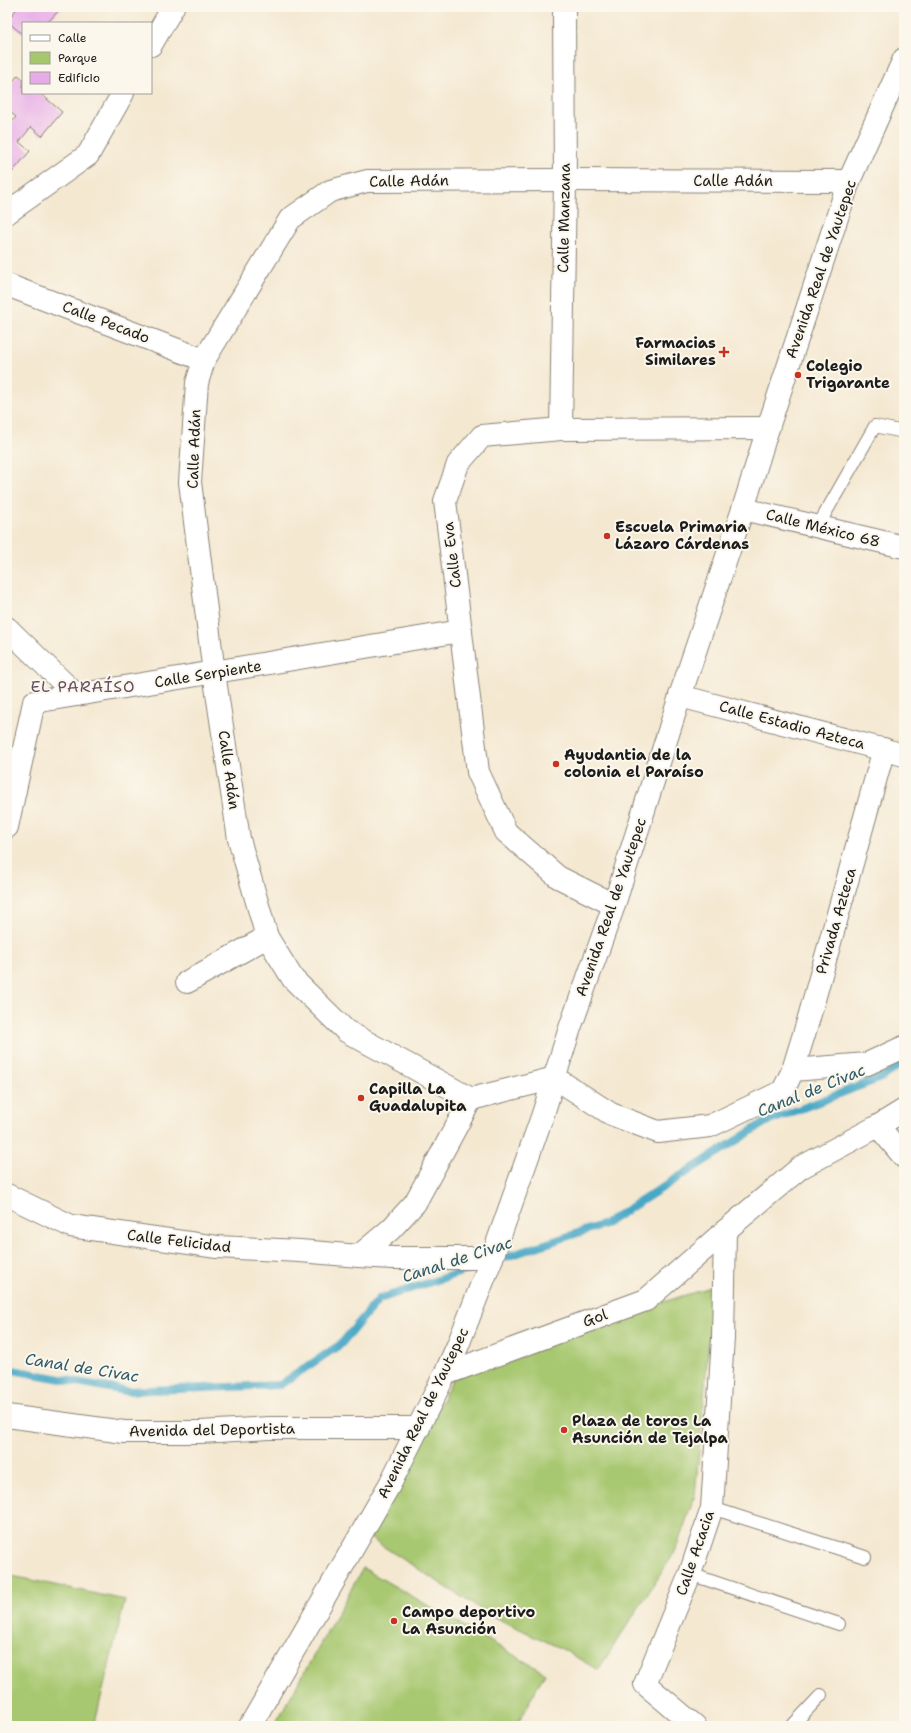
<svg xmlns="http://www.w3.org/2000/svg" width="911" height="1733" font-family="'Shantell Sans',sans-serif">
	<rect width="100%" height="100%" fill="#fbf7ec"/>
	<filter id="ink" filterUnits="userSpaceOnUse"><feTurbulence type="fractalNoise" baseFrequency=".025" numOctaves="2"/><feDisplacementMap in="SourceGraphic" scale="8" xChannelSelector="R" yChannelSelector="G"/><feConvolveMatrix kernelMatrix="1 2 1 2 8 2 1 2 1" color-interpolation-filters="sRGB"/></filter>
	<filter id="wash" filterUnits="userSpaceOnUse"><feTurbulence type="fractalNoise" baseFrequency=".012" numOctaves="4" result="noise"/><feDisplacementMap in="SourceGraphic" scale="16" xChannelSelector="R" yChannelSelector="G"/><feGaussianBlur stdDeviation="0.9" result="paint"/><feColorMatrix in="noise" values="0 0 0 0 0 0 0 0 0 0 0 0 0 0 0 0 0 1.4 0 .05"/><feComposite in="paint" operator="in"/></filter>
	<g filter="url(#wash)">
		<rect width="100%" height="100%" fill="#f4e8d1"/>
		<g fill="#a7c76f" stroke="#627246">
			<polygon points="714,1286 695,1495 675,1552 598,1670 564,1650 488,1614 370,1538 453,1379 651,1306"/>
			<polygon points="363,1568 545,1673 516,1726 274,1726"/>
			<polygon points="7,1575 125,1600 94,1726 7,1726"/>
		</g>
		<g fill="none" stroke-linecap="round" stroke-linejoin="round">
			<g stroke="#46a7c6" stroke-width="8">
				<polyline points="494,1261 605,1224 764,1123 883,1077 904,1061"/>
				<polyline points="7,1369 126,1391 280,1385 341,1344 379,1299 480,1266"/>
			</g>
		</g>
		<g id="blocks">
			<g fill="#e7ace7">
				<polygon points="13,7 62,7 47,23 23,23 23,35 7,21 16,10"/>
				<polygon points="18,75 23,79 23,93 40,93 62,112 42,136 31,127 19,142 30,151 9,176 7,174 7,128 16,117 7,109 7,89"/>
			</g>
		</g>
	</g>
	<g filter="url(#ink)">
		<use href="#blocks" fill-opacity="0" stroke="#888276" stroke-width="1"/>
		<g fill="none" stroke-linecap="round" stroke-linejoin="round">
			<g stroke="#888276" stroke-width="14">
				<g id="service">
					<polyline points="818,526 875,426 904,432"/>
					<polyline points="712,1508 865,1557"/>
					<polyline points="690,1574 839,1624"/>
					<polyline points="792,1726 821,1695"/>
				</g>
			</g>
			<g stroke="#888276" stroke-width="24">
				<g id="minor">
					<polyline points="151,45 173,7"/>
					<polyline points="849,181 565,180 367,181 330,191 290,219 204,360 197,383 190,482 214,673 239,839 267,937 293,979 346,1031 471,1099 555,1078 611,1114 658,1132 710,1126 783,1091 793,1070 808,1021 884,749"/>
					<polyline points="7,213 88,155 123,93"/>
					<polyline points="7,285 204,360"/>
					<polyline points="561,429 565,180 564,7"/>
					<polyline points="743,509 904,547"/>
					<polyline points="7,628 76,695"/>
					<polyline points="680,696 904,755"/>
					<polyline points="7,827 34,702 461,631"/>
					<polyline points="614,905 558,877 506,832 478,772 445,501 458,464 482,436 561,429 768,428"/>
					<polyline points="187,982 267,937"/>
					<polyline points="793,1070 867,1064 904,1047"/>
					<polyline points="878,1126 904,1157"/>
					<polyline points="7,1195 71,1226 217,1247 300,1251 359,1256 391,1229 415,1203 471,1099"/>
					<polyline points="359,1256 393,1258 492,1258"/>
					<polyline points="445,1374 646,1300 725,1231 800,1168 878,1126 904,1110"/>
					<polyline points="7,1416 124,1432 200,1432 269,1428 419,1428"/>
					<polyline points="695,1726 645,1684 690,1574 712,1508 723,1338 725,1231"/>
				</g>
			</g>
			<g stroke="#888276" stroke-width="24">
				<polyline id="tertiary" points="250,1726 390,1484 445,1374 458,1345 492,1258 543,1114 570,1028 614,905 680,696 743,509 768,428 849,181 904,59"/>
			</g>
			<use href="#service" stroke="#fff" stroke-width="12"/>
			<use href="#minor" stroke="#fff" stroke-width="22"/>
			<use href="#tertiary" stroke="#fff" stroke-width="22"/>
		</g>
	</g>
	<g fill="#c8321e" stroke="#fbf7ec" stroke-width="1.5">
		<path d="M722 346h4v4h4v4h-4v4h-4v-4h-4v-4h4z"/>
		<circle cx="798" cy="375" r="4"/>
		<circle cx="607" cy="536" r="4"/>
		<circle cx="556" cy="764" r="4"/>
		<circle cx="361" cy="1098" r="4"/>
		<circle cx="564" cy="1430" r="4"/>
		<circle cx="394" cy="1621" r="4"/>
	</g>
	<g text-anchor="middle" stroke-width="4" stroke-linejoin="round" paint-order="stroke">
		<g font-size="15" fill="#1c1c1c" stroke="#fbf7ec">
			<text transform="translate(409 181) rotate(-1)" y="5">Calle Adán</text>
			<text x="733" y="186">Calle Adán</text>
			<text transform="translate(564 218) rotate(-89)" y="5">Calle Manzana</text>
			<text transform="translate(821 269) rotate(-71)" y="5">Avenida Real de Yautepec</text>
			<text transform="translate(106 322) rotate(21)" y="5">Calle Pecado</text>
			<text transform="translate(194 449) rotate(-88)" y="5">Calle Adán</text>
			<text transform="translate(823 528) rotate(14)" y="5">Calle México 68</text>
			<text transform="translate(452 555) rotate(-97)" y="5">Calle Eva</text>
			<text transform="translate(208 674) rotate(-9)" y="5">Calle Serpiente</text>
			<text transform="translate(792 725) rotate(15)" y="5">Calle Estadio Azteca</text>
			<text transform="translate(229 770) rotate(82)" y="5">Calle Adán</text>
			<text transform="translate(611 907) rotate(-71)" y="5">Avenida Real de Yautepec</text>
			<text transform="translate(836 921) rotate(-74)" y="5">Privada Azteca</text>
			<text transform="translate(179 1241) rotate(7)" y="5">Calle Felicidad</text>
			<text transform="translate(595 1318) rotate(-20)" y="5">Gol</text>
			<text transform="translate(423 1413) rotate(-64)" y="5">Avenida Real de Yautepec</text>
			<text transform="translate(212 1430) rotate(-1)" y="5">Avenida del Deportista</text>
			<text transform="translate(695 1553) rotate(-71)" y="5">Calle Acacia</text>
		</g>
		<g font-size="15" font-weight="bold" fill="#1c1c1c" stroke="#fbf7ec" text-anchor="start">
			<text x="716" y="348" text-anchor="end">Farmacias<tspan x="716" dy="17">Similares</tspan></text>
			<text x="806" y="371">Colegio<tspan x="806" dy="17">Trigarante</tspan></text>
			<text x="615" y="532">Escuela Primaria<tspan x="615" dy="17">Lázaro Cárdenas</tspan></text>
			<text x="564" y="760">Ayudantia de la<tspan x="564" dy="17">colonia el Paraíso</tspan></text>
			<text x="369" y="1094">Capilla La<tspan x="369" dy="17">Guadalupita</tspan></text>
			<text x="572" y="1426">Plaza de toros La<tspan x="572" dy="17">Asunción de Tejalpa</tspan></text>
			<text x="402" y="1617">Campo deportivo<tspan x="402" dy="17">La Asunción</tspan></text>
		</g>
		<g font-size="16" letter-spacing="1" fill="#634e63" stroke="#fbf7ec">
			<text x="83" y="692">EL PARAÍSO</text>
		</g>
		<g font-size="16" font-style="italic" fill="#2f5b68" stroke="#fbf7ec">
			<text transform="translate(811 1090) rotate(-22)" y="6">Canal de Civac</text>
			<text transform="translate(457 1259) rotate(-18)" y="6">Canal de Civac</text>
			<text transform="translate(82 1367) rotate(9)" y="6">Canal de Civac</text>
		</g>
	</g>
	<rect width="911" height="1733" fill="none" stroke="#fbf7ec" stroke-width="24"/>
	<rect x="22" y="22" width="130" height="72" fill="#fbf7ec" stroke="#a29f99"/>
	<rect x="30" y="35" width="20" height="6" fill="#ffffff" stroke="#a29f99"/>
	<text x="58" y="42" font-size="12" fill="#1c1c1c">Calle</text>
	<rect x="30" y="52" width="20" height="12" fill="#a7c76f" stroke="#a29f99"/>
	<text x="58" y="62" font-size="12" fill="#1c1c1c">Parque</text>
	<rect x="30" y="72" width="20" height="12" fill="#e7ace7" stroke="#a29f99"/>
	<text x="58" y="82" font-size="12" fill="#1c1c1c">Edificio</text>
</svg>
